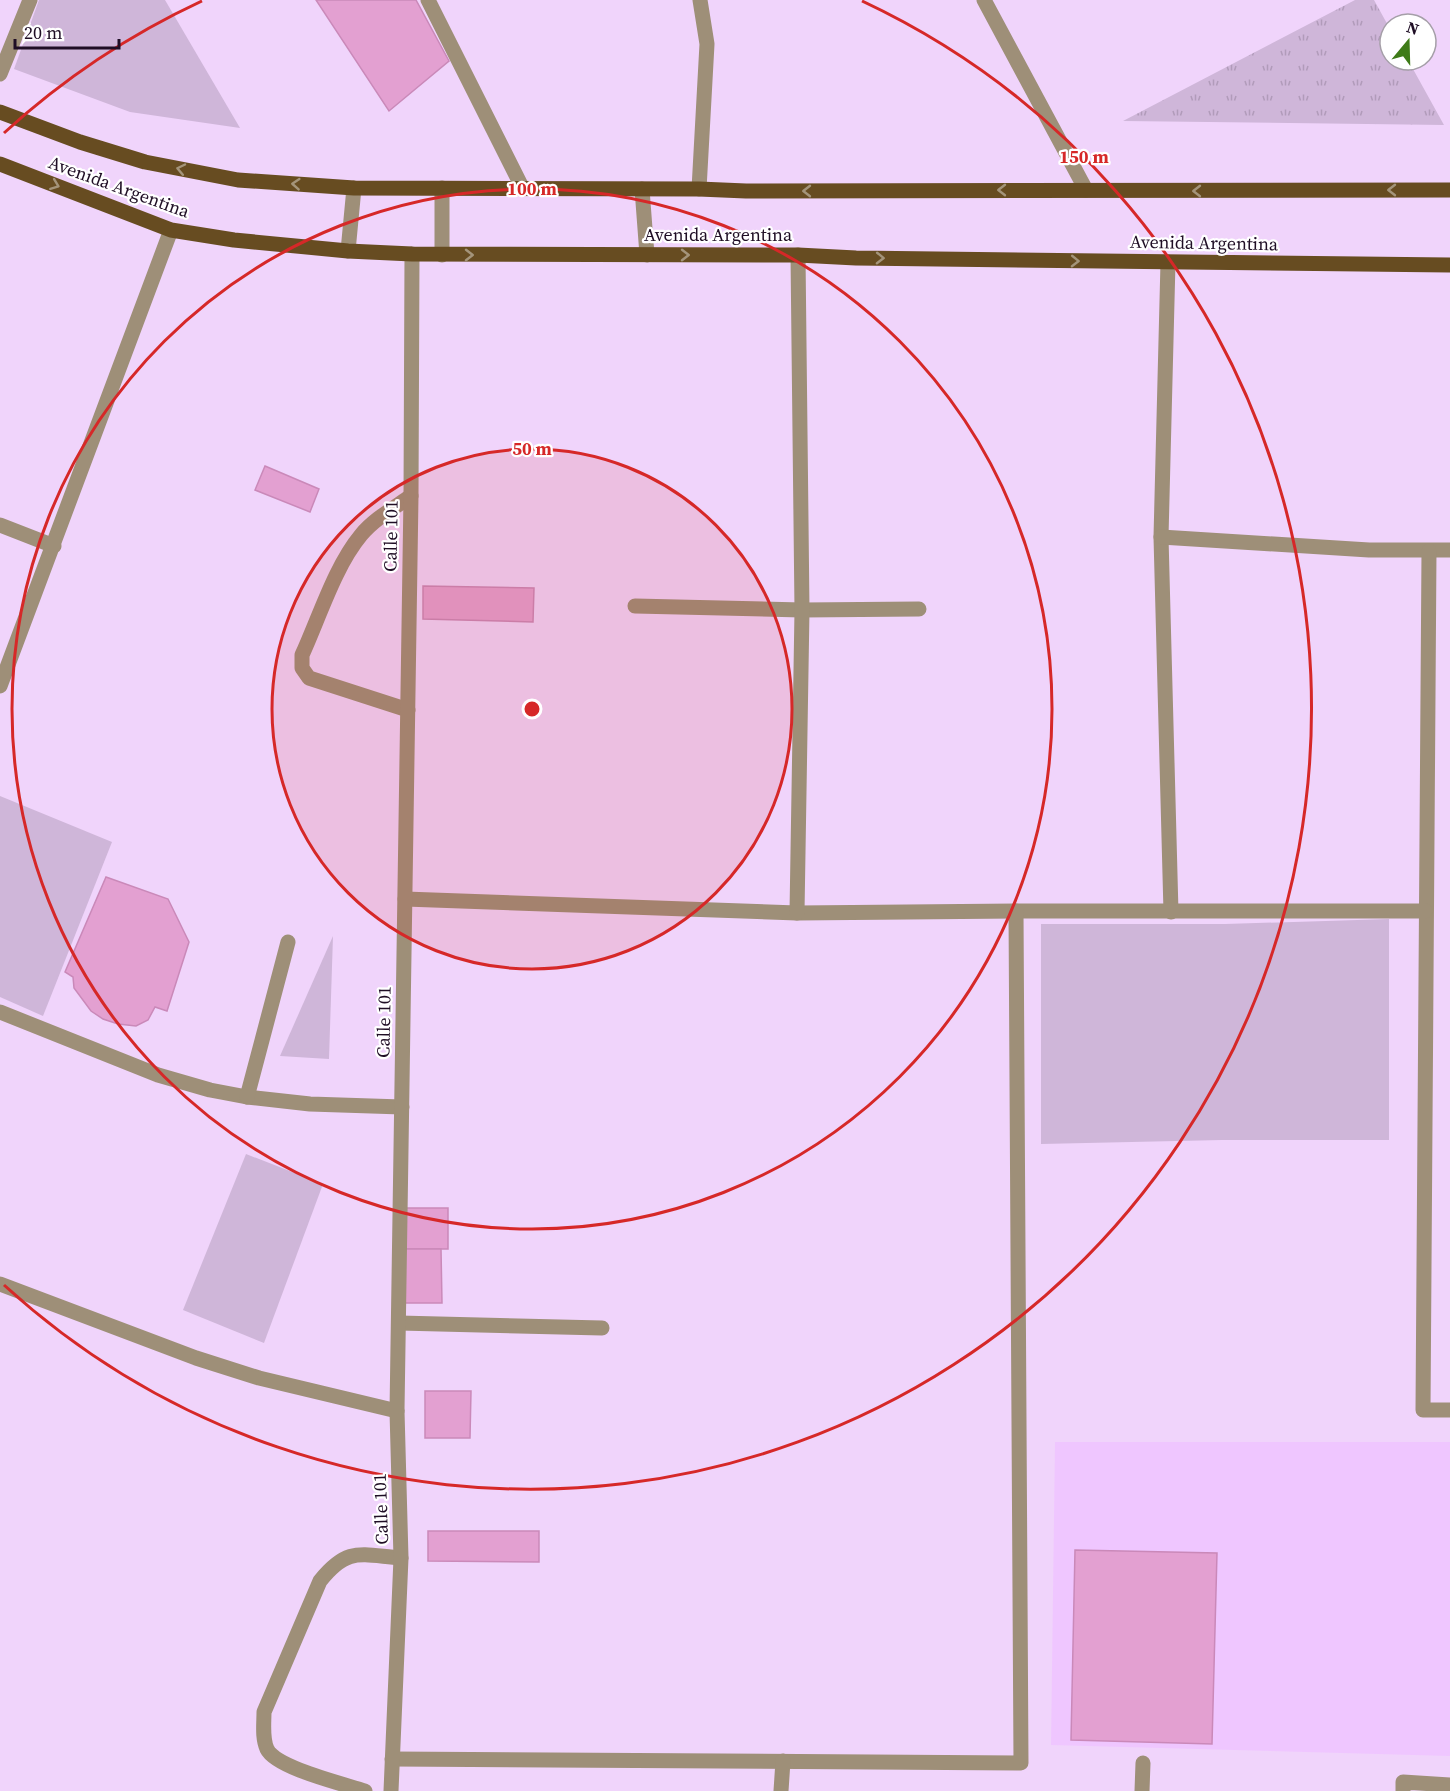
<svg xmlns="http://www.w3.org/2000/svg" width="1450" height="1791" font-family="'Source Serif 4',serif">
	<defs>
		<pattern id="grass-tufts" width="24" height="20" patternUnits="userSpaceOnUse" patternTransform="scale(1.5)"><rect width="24" height="20" fill="#cfb6d9"/><path d="M3 7l-1-3M5 7V3M7 7l1-3M15 17l-1-3M17 17v-4M19 17l1-3" fill="none" stroke="#b19bba"/></pattern>
	</defs>
	<rect width="100%" height="100%" fill="#f0d4fb"/>
	<polygon fill="#efc6ff" points="1055,1442 1450,1442 1450,1756 1051,1745"/>
	<polygon fill="url(#grass-tufts)" points="1355,0 1374,0 1390,29 1390,60 1408,60 1444,125 1123,121"/>
	<g fill="#cfb6d9">
		<polygon points="39,0 165,0 240,128 130,112 14,69"/>
		<polygon points="0,796 112,842 43,1016 0,997"/>
		<polygon points="1389,919 1389,1140 1222,1140 1041,1144 1041,924 1225,924"/>
		<polygon points="333,936 329,1059 280,1056"/>
		<polygon points="246,1154 323,1184 264,1343 183,1310"/>
	</g>
	<g fill="#e3a0d1" stroke="#ca89b9" stroke-width="1.5">
		<polygon points="316,0 416,0 449,61 389,111"/>
		<polygon points="265,466 319,489 310,512 255,490"/>
		<polygon points="423,586 534,588 533,622 423,619"/>
		<polygon points="106,877 168,899 189,942 167,1011 155,1007 148,1020 136,1026 118,1024 103,1019 91,1011 74,988 73,977 65,972"/>
		<rect x="404" y="1208" width="44" height="41"/>
		<polygon points="404,1249 441,1249 442,1303 404,1303"/>
		<polygon points="425,1391 471,1391 470,1438 425,1438"/>
		<polygon points="428,1531 539,1531 539,1562 428,1561"/>
		<polygon points="1075,1550 1217,1553 1212,1744 1071,1740"/>
	</g>
	<g fill="none" stroke-linecap="round" stroke-linejoin="round">
		<g stroke="#9e8f78" stroke-width="15">
			<polyline points="428,0 523,189"/>
			<polyline points="984,0 1086,190"/>
			<polyline points="0,74 30,0"/>
			<polyline points="642,189 647,255"/>
			<polyline points="699,189 707,44 700,0"/>
			<polyline points="348,251 354,188"/>
			<polyline points="442,255 442,188"/>
			<polyline points="1168,262 1161,537 1171,912"/>
			<polyline points="0,525 54,546"/>
			<polyline points="1161,537 1369,550 1450,550"/>
			<polyline points="1429,551 1423,1410 1450,1410"/>
			<polyline points="635,606 802,610 919,609"/>
			<polyline points="0,686 171,230"/>
			<path d="M408,710l-99,-32 -7,-10v-13c17,-37 33,-89 59,-120 13,-16 33,-27 50,-39"/>
			<polyline points="405,899 797,913 1016,911 1425,911"/>
			<polyline points="797,913 802,610 798,255"/>
			<polyline points="0,1012 158,1075 210,1090 247,1097 310,1104 402,1107"/>
			<polyline points="247,1097 288,942"/>
			<polyline points="0,1284 196,1358 259,1378 397,1411"/>
			<polyline points="399,1323 602,1328"/>
			<polyline points="392,1759 1021,1763 1016,911"/>
			<path d="M365,1791c-21,-7 -89,-23 -98,-42 -5,-11 -3,-25 -3,-37l56,-131c28,-35 41,-26 81,-23"/>
			<polyline points="391,1791 401,1558 397,1411 411,496 412,254"/>
			<polyline points="781,1791 783,1761"/>
			<polyline points="1142,1791 1143,1763"/>
			<polyline points="1403,1791 1403,1782 1450,1785"/>
		</g>
		<g stroke="#674c21" stroke-width="15">
			<polyline points="0,112 80,142 145,162 238,180 354,188 699,189 746,191 1450,190"/>
			<polyline points="0,164 171,230 234,240 348,251 412,254 798,255 856,258 1450,265"/>
		</g>
	</g>
	<defs><path id="oneway-chevron" d="M-2-3.5L2.5 0L-2 3.5" fill="none" stroke-width="1.6" stroke-linecap="round" stroke-linejoin="round" transform="scale(1.5)"/></defs>
	<g stroke="#a4947a">
		<use href="#oneway-chevron" transform="translate(181 169) rotate(-168)"/>
		<use href="#oneway-chevron" transform="translate(296 184) rotate(-176)"/>
		<use href="#oneway-chevron" transform="translate(55 185) rotate(21)"/>
		<use href="#oneway-chevron" transform="translate(1002 190) rotate(180)"/>
		<use href="#oneway-chevron" transform="translate(1392 190) rotate(180)"/>
		<use href="#oneway-chevron" transform="translate(807 191) rotate(180)"/>
		<use href="#oneway-chevron" transform="translate(1197 191) rotate(180)"/>
		<use href="#oneway-chevron" transform="translate(469 255)"/>
		<use href="#oneway-chevron" transform="translate(685 255)"/>
		<use href="#oneway-chevron" transform="translate(880 258) rotate(1)"/>
		<use href="#oneway-chevron" transform="translate(1075 261) rotate(1)"/>
	</g>
	<circle cx="532" cy="709" r="260" fill="#d62828" fill-opacity=".12"/>
	<g fill="none" stroke="#d62828" stroke-width="3">
		<circle cx="532" cy="709" r="260"/>
		<circle cx="532" cy="709" r="520"/>
		<path d="M4 133A781 781 0 0 1 202 1M862 1A781 781 0 1 1 4 1285"/>
	</g>
	<g text-anchor="middle" stroke-width="4.5" stroke-linejoin="round" paint-order="stroke">
		<g font-size="18" fill="#1f0e25" stroke="#fff">
			<text transform="translate(119 187) rotate(20)" y="6">Avenida Argentina</text>
			<text x="718" y="241">Avenida Argentina</text>
			<text transform="translate(1204 243) rotate(1)" y="6">Avenida Argentina</text>
			<text transform="translate(391 536) rotate(-89)" y="6">Calle 101</text>
			<text transform="translate(384 1022) rotate(-89)" y="6">Calle 101</text>
			<text transform="translate(381 1509) rotate(-92)" y="6">Calle 101</text>
		</g>
	</g>
	<circle cx="532" cy="709" r="9" fill="#d62828" stroke="#fff" stroke-width="3"/>
	<g font-size="18" text-anchor="middle" font-weight="bold" fill="#d62828" stroke="#fff" stroke-width="4.5" stroke-linejoin="round" paint-order="stroke">
		<text x="1084" y="163">150 m</text>
		<text x="532" y="195">100 m</text>
		<text x="532" y="455">50 m</text>
	</g>
	<g transform="translate(1408 42) rotate(19)"><circle r="28" fill="#ffffff" stroke="#a59fa8" stroke-width="1.5"/>
	<path d="M0-4.5L10 22L0 15L-10 22Z" fill="#3e7b18"/>
	<text y="-9" font-size="16" font-weight="bold" text-anchor="middle" fill="#1f0e25">N</text>
	</g>
	<path d="M15 39v9h104v-9" fill="none" stroke="#1f0e25" stroke-width="3"/>
	<text x="24" y="39" font-size="18" fill="#1f0e25" stroke="#ffffff" stroke-width="4.5" paint-order="stroke">20 m</text>
</svg>
